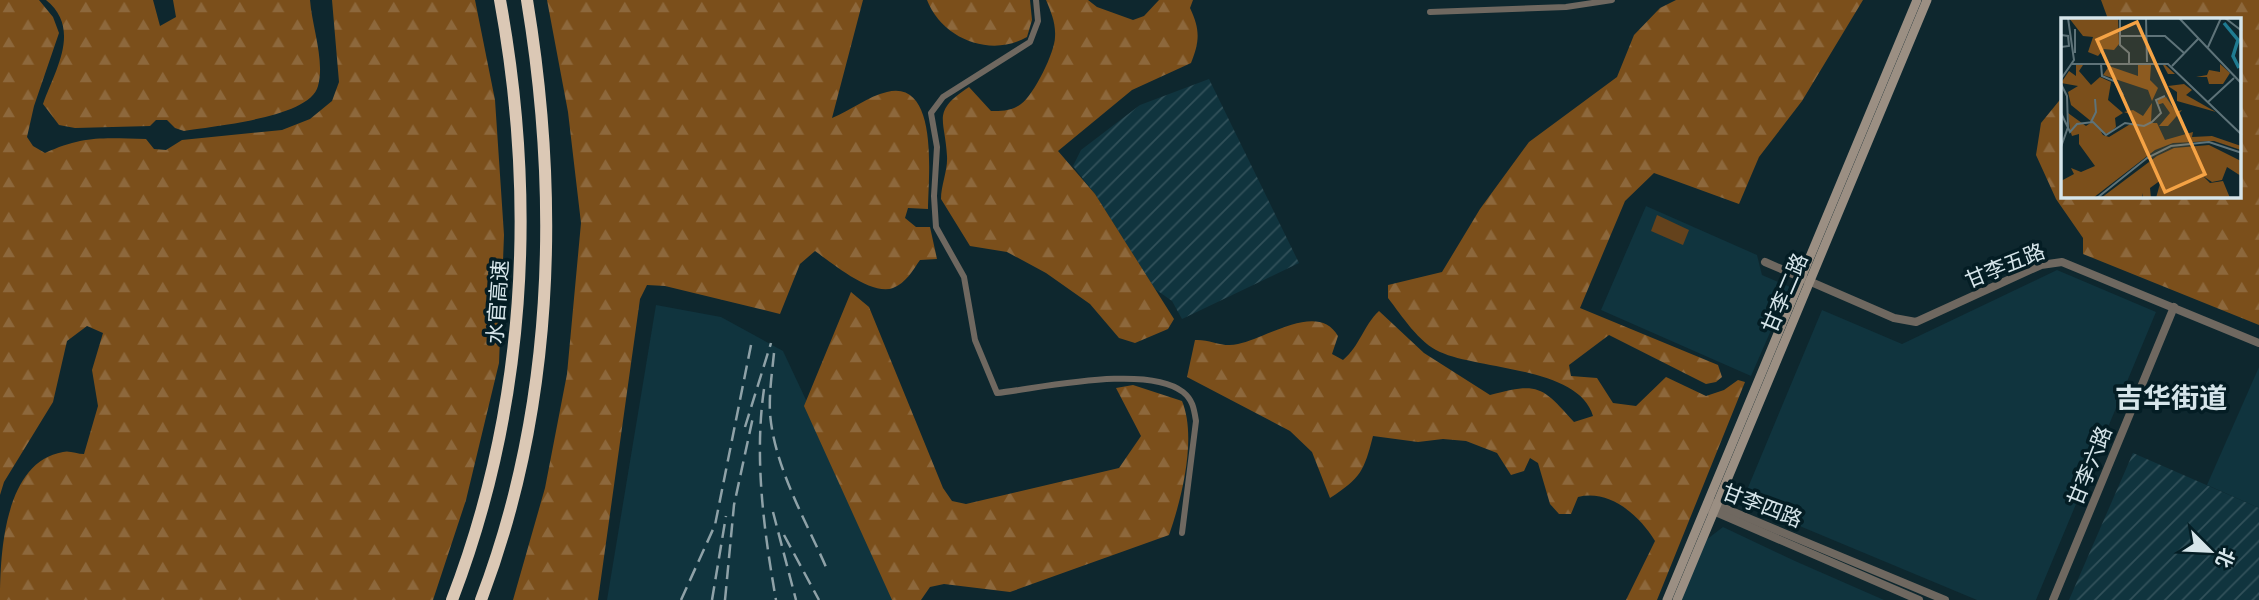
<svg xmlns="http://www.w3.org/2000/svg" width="2259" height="600" font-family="'Golos Text','Noto Sans SC',sans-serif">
	<defs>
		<pattern id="industrial-furrows" width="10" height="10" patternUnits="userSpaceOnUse" patternTransform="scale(1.75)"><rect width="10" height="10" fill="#10343e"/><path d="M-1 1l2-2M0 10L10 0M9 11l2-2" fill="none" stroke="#32515a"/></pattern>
		<pattern id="forest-firs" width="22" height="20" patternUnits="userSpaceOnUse" patternTransform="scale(1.75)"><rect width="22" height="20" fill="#7b4f1b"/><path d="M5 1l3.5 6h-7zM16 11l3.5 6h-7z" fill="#8d683c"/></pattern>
	</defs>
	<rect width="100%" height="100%" fill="#0e272e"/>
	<g fill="#10343e">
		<polygon points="1646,206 1757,255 1762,275 1790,287 1751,376 1601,310"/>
		<polygon points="2057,270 2156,312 2036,600 1977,600 1742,502 1822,310 1902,344"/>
		<polygon points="656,305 721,317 783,351 900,600 607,600"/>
		<polygon points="2259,367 2259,508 2207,485"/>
		<polygon points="1723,527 1795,561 1884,600 1680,600 1706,540"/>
	</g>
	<g fill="url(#industrial-furrows)">
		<polygon points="1209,79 1299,263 1182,319 1172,301 1155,289 1095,194 1073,166 1081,150 1140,105"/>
		<polygon points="2133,453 2259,508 2259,600 2069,600"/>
	</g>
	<polygon fill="#64421c" points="1657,215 1689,230 1683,245 1651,231"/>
	<g fill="url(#forest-firs)">
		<path d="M0,0h39l14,17 6,16 -25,73 -7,31 6,9 12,7c39,-18 59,-15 101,-14l8,10 12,1 16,-10 100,-10 28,-11 22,-18 7,-19 -7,-82h143l20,100 9,135 -5,128 -33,137 -33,100h-433c0,-46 4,-138 63,-148 6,-2 14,2 21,2l14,-48 -6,-36 11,-37 -16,-7 -20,15 -14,61 -49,80 -4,13z"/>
		<path d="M46,0h107l7,26 16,-9 -3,-17h137c2,27 15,60 8,86 -8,32 -106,40 -134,45l-9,-3 -8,-8h-11l-6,6 -75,2 -16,-3 -16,-21c12,-34 39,-75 3,-104z"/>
		<path d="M547,0h316l-31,118c18,-7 36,-22 55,-26 53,-13 41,88 41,117l-20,-1 -3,10 11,9h14l7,32 -17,1c-7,10 -14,23 -27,28 -22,8 -61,-25 -78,-37l-15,13 -20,50 -115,-28 -18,-1 -7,14 -42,301h-85l32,-112 22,-114 14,-151 -13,-111z"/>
		<path d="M927,0h103l2,20 -5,17c-36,21 -85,2 -100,-37z"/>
		<path d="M1046,0h42l9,7 36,13 11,-4 15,-16h34l-3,8c10,21 10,33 1,55l-59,27 -74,61 37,43 79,125 -6,10 -33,14 -16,-5 -29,-34 -44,-31 -39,-21 -37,-6 -29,-47c0,-14 7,-29 6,-43 -2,-38 -16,-44 22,-69l22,24c11,0 20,0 30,-7 13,-9 34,-52 34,-67 1,-14 -4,-25 -9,-37z"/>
		<path d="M1676,0h187l-61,101 -43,56 -20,47 -85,-31 -29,28 -45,107 138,57 4,12 -6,5 -10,2 -97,-49 -40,30 2,11 26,2 16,25 23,3 30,-29 40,19 18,-6 14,-10 7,2 -88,218h-31l29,-59c-15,-25 -45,-52 -77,-44l-7,17h-12l-9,-10 -12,-41 -8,-5 -6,13 -13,4 -14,-22 -31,-12 -23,-2 -25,3 -45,-6c-9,35 -12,42 -43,62l-18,-46 -22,-21 -103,-54 8,-37c15,-1 27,8 43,4 30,-6 80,-43 100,-8l-6,18 11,6c17,-14 20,-34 36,-49l45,42 66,42c48,-13 52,-9 84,27l19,-6c-14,-49 -113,-46 -153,-64 -21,-9 -38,-36 -52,-54v-13l54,-13 38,-63 49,-67 88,-65 17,-42 26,-27z"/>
		<polygon points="2101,0 2259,0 2259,325 2083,254 2083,238 2056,199 2036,155 2041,123 2063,96 2063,196 2240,196 2240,19 2108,19"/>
		<path d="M851,292l18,15 74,181 9,13 14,3 153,-36 22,-32 -25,-48 17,-3 49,16c15,36 0,97 -13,134l-159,57 -66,-8 -14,3 -9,13h-29l-88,-194z"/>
	</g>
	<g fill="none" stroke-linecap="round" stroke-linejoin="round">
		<g stroke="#6f6860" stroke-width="6">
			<path d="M1036,0l2,21 -8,21 -87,55 -12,16 6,34 -3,49 2,31 28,50 11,63 22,53c45,-5 150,-29 186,-1 10,8 11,17 13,29l-14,112"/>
			<polyline points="1430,12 1566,7 1612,0"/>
		</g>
		<g stroke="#6f6860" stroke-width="8">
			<polyline points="1765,262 1894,318 1916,322 2041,265 2062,262 2259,343"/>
			<polyline points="1712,503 1945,600"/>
			<polyline points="1711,510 1919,600"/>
			<polyline points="2053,600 2174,307"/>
		</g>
		<g stroke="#9b8f83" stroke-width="9">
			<polyline points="1667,600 1917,0"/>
			<polyline points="1677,600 1927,0"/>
		</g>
		<g stroke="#dbc8b5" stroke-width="12">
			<path d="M452,600c74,-193 85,-398 48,-600"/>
			<path d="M481,600c73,-192 79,-400 46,-600"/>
		</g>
		<g stroke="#8fa2a8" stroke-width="2.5" stroke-dasharray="14 7" stroke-linecap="butt">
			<path d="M774,353c-2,20 -5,40 -4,60 4,53 35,106 56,154"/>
			<path d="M764,389c-10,69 0,143 12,211"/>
			<polyline points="745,427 771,343"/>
			<polyline points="773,512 796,600"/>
			<polyline points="784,535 819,600"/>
			<polyline points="681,600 715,525 752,340"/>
			<polyline points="712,600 726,516"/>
			<polyline points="725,600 734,505 753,417"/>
		</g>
	</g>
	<g text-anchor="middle" stroke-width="7" stroke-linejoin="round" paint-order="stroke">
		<g font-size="21" fill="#d6e5ea" stroke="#041d24">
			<text transform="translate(2005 266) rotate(-22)" y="7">甘李五路</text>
			<text transform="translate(1785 293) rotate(-67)" y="7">甘李二路</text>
			<text transform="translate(498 302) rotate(-86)" y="7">水官高速</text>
			<text transform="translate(2090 466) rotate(-68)" y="7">甘李六路</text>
			<text transform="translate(1762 506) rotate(21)" y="7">甘李四路</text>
		</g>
		<g font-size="28" font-weight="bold" fill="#d6e5ea" stroke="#041d24">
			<text x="2171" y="408">吉华街道</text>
		</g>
	</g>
	<g transform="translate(2061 18)">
		<rect width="180" height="180" fill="#0e272e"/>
		<path d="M8,0h49l1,26 -5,6 -10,-1 -6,7 -10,-4 5,-15 -10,-1zM102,45l12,11h-7l-5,-9h-12l-1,15 8,8 -6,13 -4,-11 -45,-15 6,-9 29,10v-11zM159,46l10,9 -7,11h-14l-2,-7h-11l11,-2 2,-5 11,2zM15,47h7l-4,6 12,14 9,-8 11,5 -3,18 15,13 -8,5 1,9 -8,7 -7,-2 2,3 6,2 23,-14v-8l-8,-3 9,-2 10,6 9,-13 -1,20h6l8,17 28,-8 -1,5 20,-1 29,10v4l-27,-9 -41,2 -18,7 -62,48h-31l-1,-17 13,-7 -3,-6 10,4 14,-6 -16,-22v-10l-7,2 -2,-6 -2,-17 18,13 6,-4 -21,-17 -3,-13 10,-6 -17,-3 8,-12 7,5zM123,66l8,6 -6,5 30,17 -39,-11v-9l-9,-6zM105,79l10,15 6,-2 -14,16h-9l11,-13 -7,-10 -6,2 1,-6zM148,127l32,16v15l-14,-9 -5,13 -10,2 -9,-6 7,7 13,-2 7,17h-74l5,-18 -11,8 1,10h-8l-1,-5v5h-41l56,-42 17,-8z" fill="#7b4f1b"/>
		<path fill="none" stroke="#1f7b91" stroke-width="3.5" d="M163,5l14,17 -5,16 6,12"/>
		<path fill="none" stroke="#5e7379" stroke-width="2" d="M59,0v27l9,8v12M85,0l1,44M118,0l63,66M164,0l17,13M14,11v24M0,17l7,1 1,10 -8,1M59,18h45l19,17M147,29l13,-29M11,46h96l74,71M40,46l1,12 12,5 9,14M111,48l26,-27M0,61l13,-19 -6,-42M0,66l6,12 1,31 -7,20M147,84l26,-24M0,95l9,19 7,-8 16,-2 13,13 19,-12 19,3 8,-4 9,-9 -5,-13 9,-4M30,104l5,-10 -1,-13M36,180l50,-40 24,-12 38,-4 33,11"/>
		<path fill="#f5a345" fill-opacity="0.15" stroke="#f5a345" stroke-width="3.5" d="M76,4l68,152 -40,18 -68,-152z"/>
		<rect width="180" height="180" fill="none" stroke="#d6e5ea" stroke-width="3.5"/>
	</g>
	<g transform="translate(2210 551) rotate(114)" stroke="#041d24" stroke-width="5" paint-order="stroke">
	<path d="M0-5L12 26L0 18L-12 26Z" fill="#d6e5ea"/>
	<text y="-10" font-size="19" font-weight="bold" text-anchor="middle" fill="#d6e5ea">北</text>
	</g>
</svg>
